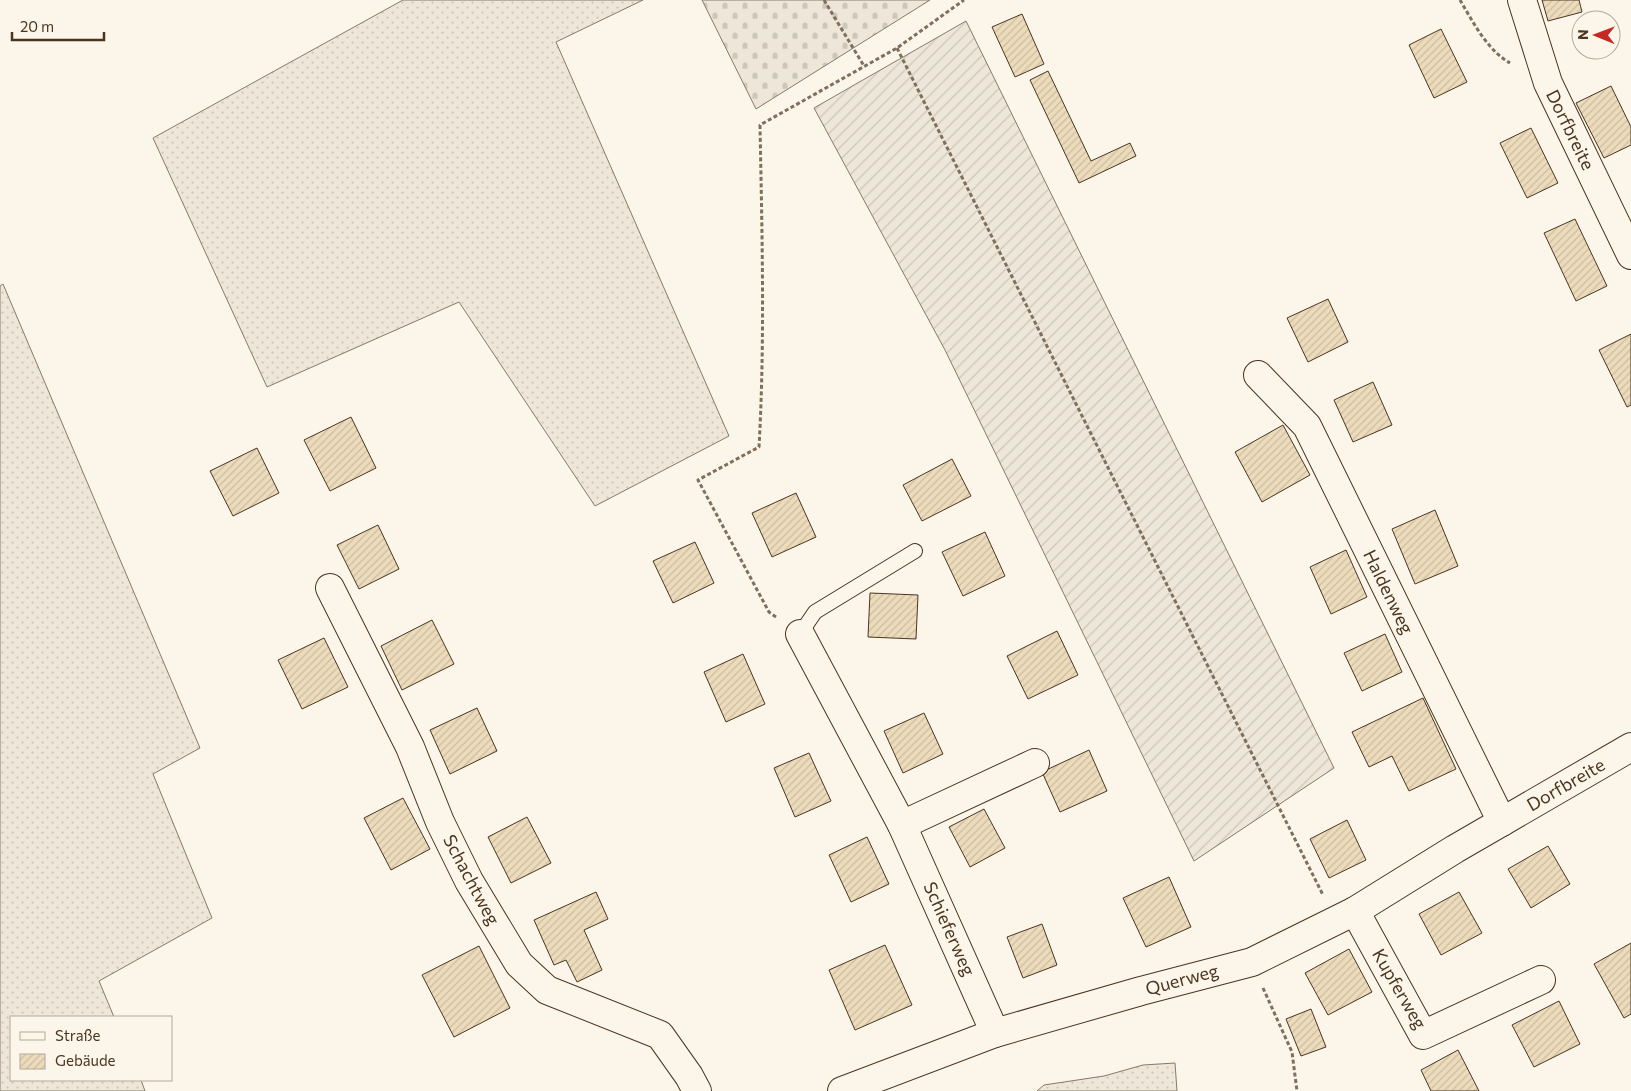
<svg xmlns="http://www.w3.org/2000/svg" width="1631" height="1091" font-family="Commissioner,sans-serif">
	<defs>
		<pattern id="grass-dots" width="8" height="8" patternUnits="userSpaceOnUse" patternTransform="scale(1.25)"><rect width="8" height="8" fill="#ede6d9"/><path d="M2 2h.1M6 6h.1" fill="none" stroke="#cdc6ba" stroke-width="1.8" stroke-linecap="round"/></pattern>
		<pattern id="cemetery-stones" width="16" height="16" patternUnits="userSpaceOnUse" patternTransform="scale(1.25)"><rect width="16" height="16" fill="#ede6d9"/><path d="M2 7V4a2 2 0 0 1 4 0v3zM10 15v-3a2 2 0 0 1 4 0v3z" fill="#cdc6ba"/></pattern>
		<pattern id="garden-furrows" width="10" height="10" patternUnits="userSpaceOnUse" patternTransform="scale(1.25)"><rect width="10" height="10" fill="#ede6d9"/><path d="M-1 1l2-2M0 10L10 0M9 11l2-2" fill="none" stroke="#cdc6ba"/></pattern>
		<pattern id="building-hatch" width="6" height="6" patternUnits="userSpaceOnUse" patternTransform="scale(1.25)"><rect width="6" height="6" fill="#ecdcbc"/><path d="M-1 1l2-2M0 6l6-6M5 7l2-2" fill="none" stroke="#ccbda1"/></pattern>
	</defs>
	<rect width="100%" height="100%" fill="#fbf6e9"/>
	<g fill="url(#grass-dots)" stroke="#887966">
		<polygon points="403,0 643,0 556,42 729,436 595,506 459,302 267,387 153,138"/>
		<polygon points="3,284 200,748 153,774 212,918 99,981 114,1017 11,1017 11,1080 141,1080 145,1091 0,1091 0,286"/>
		<polygon points="1175,1063 1177,1091 1037,1091 1044,1085 1104,1076 1143,1065"/>
	</g>
	<polygon fill="url(#cemetery-stones)" stroke="#887966" points="702,0 930,0 756,109"/>
	<polygon fill="url(#garden-furrows)" stroke="#887966" points="966,21 1334,768 1194,861 945,350 814,108"/>
	<g fill="url(#building-hatch)" stroke="#4a3520">
		<polygon points="1542,0 1579,0 1582,12 1548,21"/>
		<polygon points="1022,14 1044,64 1015,77 992,27"/>
		<polygon points="1441,29 1467,82 1434,98 1409,45"/>
		<polygon points="1048,71 1091,161 1130,143 1136,156 1079,183 1030,80"/>
		<polygon points="1611,86 1631,127 1631,145 1604,158 1576,103"/>
		<polygon points="1531,128 1558,183 1527,198 1500,143"/>
		<polygon points="1575,219 1607,286 1576,301 1544,233"/>
		<polygon points="1328,299 1348,342 1308,362 1287,318"/>
		<polygon points="1631,334 1631,405 1627,407 1599,350"/>
		<polygon points="1373,382 1392,425 1353,442 1334,400"/>
		<polygon points="351,417 376,468 330,491 304,440"/>
		<polygon points="1283,425 1310,475 1262,502 1235,452"/>
		<polygon points="257,448 279,493 233,516 210,471"/>
		<polygon points="952,459 971,496 922,521 903,485"/>
		<polygon points="796,493 816,537 772,557 752,513"/>
		<polygon points="1435,510 1458,566 1415,584 1392,529"/>
		<polygon points="378,525 399,569 359,589 337,545"/>
		<polygon points="985,532 1005,576 963,596 942,552"/>
		<polygon points="695,542 714,583 673,603 653,561"/>
		<polygon points="1346,550 1367,597 1331,614 1310,567"/>
		<polygon points="870,593 918,595 916,639 868,637"/>
		<polygon points="432,620 454,664 402,690 381,646"/>
		<polygon points="1057,631 1078,675 1028,699 1007,656"/>
		<polygon points="1385,634 1402,672 1362,691 1344,653"/>
		<polygon points="324,638 348,687 302,709 278,660"/>
		<polygon points="743,654 765,704 726,722 704,672"/>
		<polygon points="1423,698 1456,769 1409,791 1392,756 1369,767 1352,732"/>
		<polygon points="477,708 497,751 450,774 430,730"/>
		<polygon points="924,713 943,754 903,773 884,731"/>
		<polygon points="1089,750 1107,791 1060,812 1042,772"/>
		<polygon points="809,753 831,801 795,817 774,768"/>
		<polygon points="403,798 430,849 391,870 364,818"/>
		<polygon points="984,809 1005,848 970,867 949,827"/>
		<polygon points="527,817 551,863 511,883 488,837"/>
		<polygon points="1347,820 1366,860 1329,878 1310,839"/>
		<polygon points="867,837 889,884 851,902 829,855"/>
		<polygon points="1548,846 1570,884 1531,908 1508,869"/>
		<polygon points="1169,877 1191,927 1146,947 1123,898"/>
		<polygon points="596,892 608,919 584,930 602,970 577,982 566,960 554,965 534,920"/>
		<polygon points="1459,892 1482,933 1441,955 1419,914"/>
		<polygon points="1042,924 1057,965 1023,978 1007,937"/>
		<polygon points="1631,943 1631,1014 1624,1018 1594,964"/>
		<polygon points="885,945 912,1005 855,1030 829,970"/>
		<polygon points="479,946 510,1008 454,1037 422,975"/>
		<polygon points="1349,949 1372,992 1328,1015 1305,973"/>
		<polygon points="1559,1001 1580,1044 1534,1067 1512,1025"/>
		<polygon points="1311,1009 1326,1047 1301,1056 1286,1019"/>
		<polygon points="1458,1050 1479,1091 1431,1091 1421,1070"/>
	</g>
	<g fill="none" stroke-linecap="round" stroke-linejoin="round">
		<g stroke="#4a3520" stroke-width="16">
			<polyline id="lane" points="800,634 815,612 915,551"/>
		</g>
		<g stroke="#4a3520" stroke-width="30">
			<g id="street">
				<polyline points="1522,0 1548,83 1631,255"/>
				<polyline points="1258,375 1307,426 1502,822"/>
				<polyline points="330,588 410,747 440,822 469,881 519,964 547,990 660,1035 689,1076 697,1091"/>
				<polyline points="800,634 902,825 995,1033"/>
				<polyline points="902,825 1035,763"/>
				<polyline points="1355,911 1423,1035 1541,980"/>
				<polyline points="842,1091 995,1033 1141,991 1252,962 1355,911 1455,849 1631,747"/>
			</g>
		</g>
		<g stroke="#7f6f5c" stroke-width="3" stroke-dasharray="4 2.5" stroke-linecap="butt">
			<polyline points="824,0 864,66"/>
			<path d="M1460,0c13,22 27,50 50,63"/>
			<polyline points="897,48 1323,895"/>
			<path d="M776,617l-7,-5 -71,-132 61,-33c6,-107 3,-215 1,-322l137,-77 67,-48"/>
			<polyline points="1263,988 1292,1052 1297,1091"/>
		</g>
		<use href="#lane" stroke="#fbf6e9" stroke-width="14"/>
		<use href="#street" stroke="#fbf6e9" stroke-width="28"/>
	</g>
	<g text-anchor="middle" stroke-width="4" stroke-linejoin="round" paint-order="stroke">
		<g font-size="18" fill="#4a3520" stroke="#fbf6e9">
			<text transform="translate(1570 130) rotate(64)" y="6">Dorfbreite</text>
			<text transform="translate(1388 592) rotate(64)" y="6">Haldenweg</text>
			<text transform="translate(1566 785) rotate(-30)" y="6">Dorfbreite</text>
			<text transform="translate(471 880) rotate(62)" y="6">Schachtweg</text>
			<text transform="translate(949 929) rotate(66)" y="6">Schieferweg</text>
			<text transform="translate(1182 980) rotate(-15)" y="6">Querweg</text>
			<text transform="translate(1399 989) rotate(60)" y="6">Kupferweg</text>
		</g>
	</g>
	<rect x="10" y="1016" width="162" height="65" fill="#fbf6e9" stroke="#b4a999"/>
	<rect x="20" y="1032" width="25" height="8" fill="#fbf6e9" stroke="#b4a999"/>
	<text x="55" y="1041" font-size="15" fill="#4a3520">Straße</text>
	<rect x="20" y="1054" width="25" height="15" fill="url(#building-hatch)" stroke="#b4a999"/>
	<text x="55" y="1066" font-size="15" fill="#4a3520">Gebäude</text>
	<g transform="translate(1596 35) rotate(271)"><circle r="24" fill="#fbf6e9" stroke="#b4a999"/>
	<path d="M0-4L9 19L0 12L-9 19Z" fill="#c62828"/>
	<text y="-8" font-size="14" font-weight="bold" text-anchor="middle" fill="#4a3520">N</text>
	</g>
	<path d="M12 32v8h92v-8" fill="none" stroke="#4a3520" stroke-width="2.5"/>
	<text x="20" y="32" font-size="15" fill="#4a3520" stroke="#fbf6e9" stroke-width="4" paint-order="stroke">20 m</text>
</svg>
